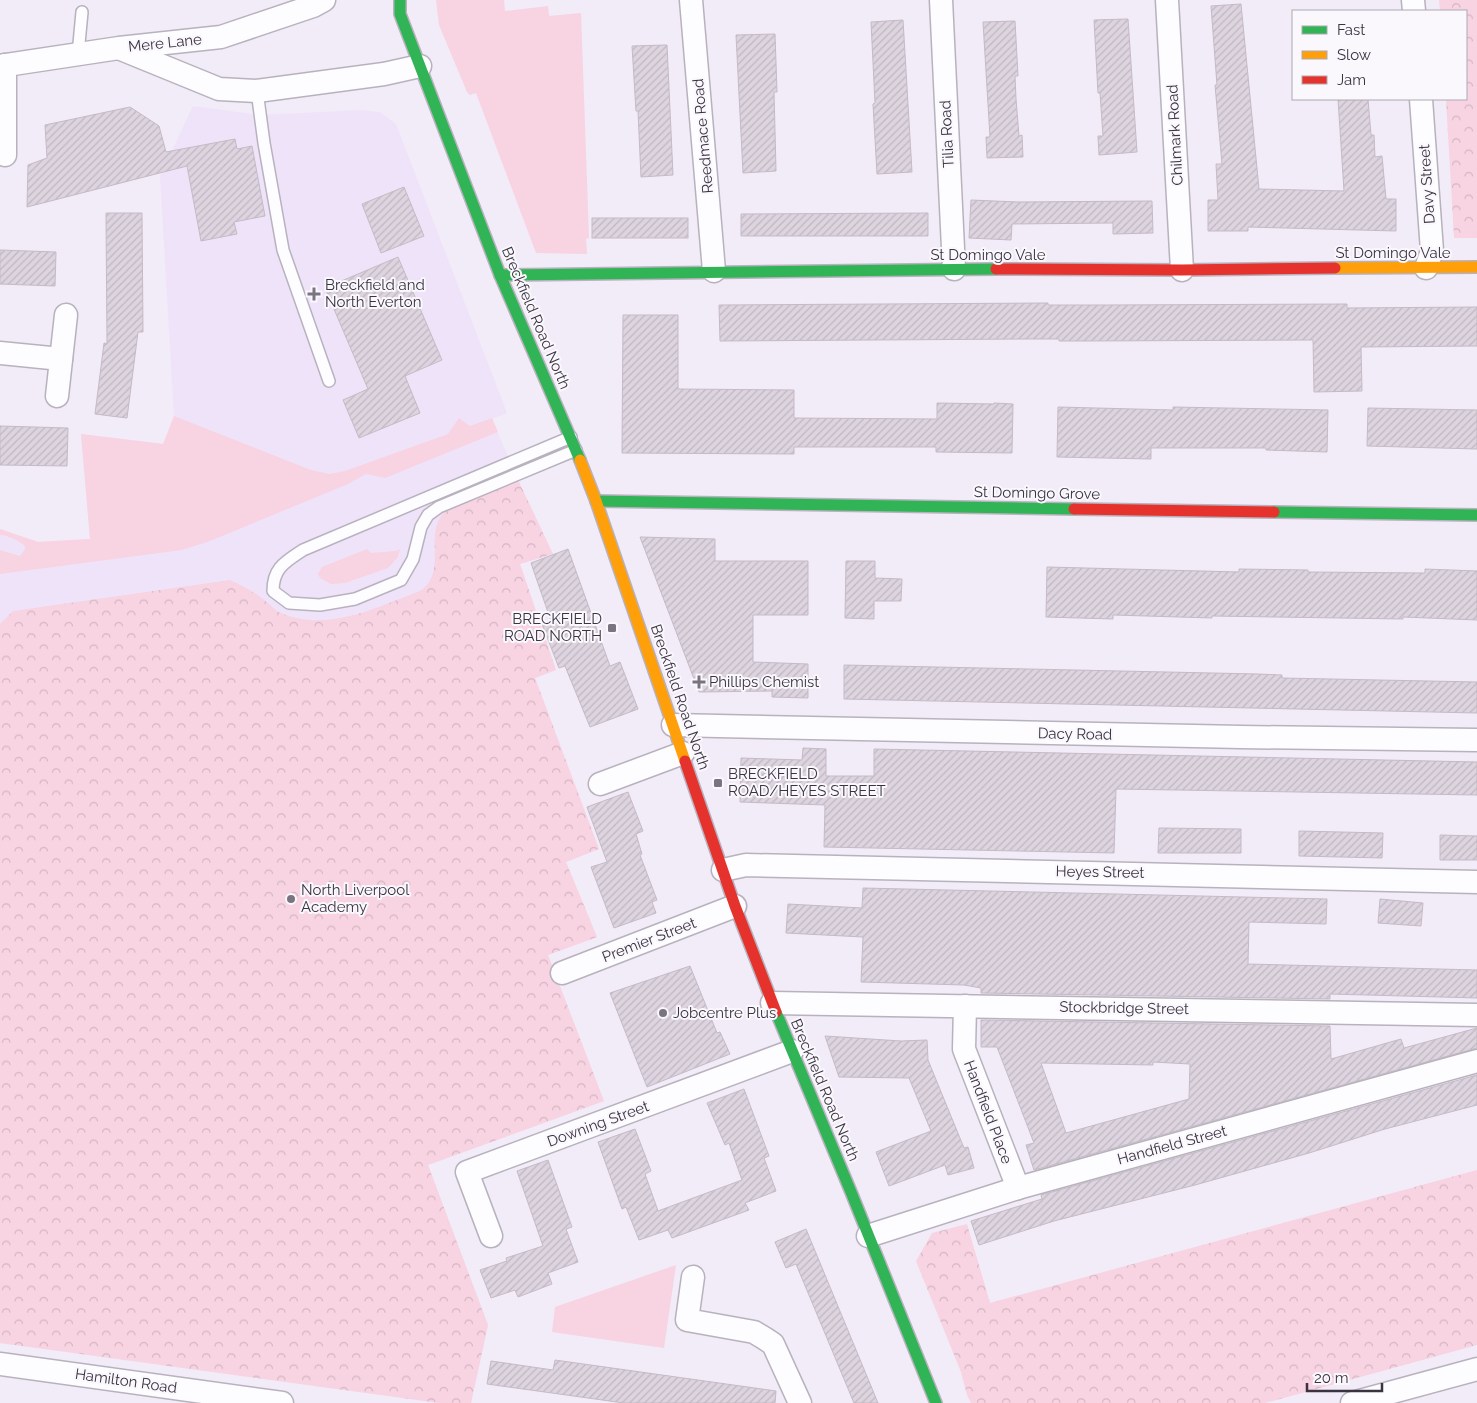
<svg xmlns="http://www.w3.org/2000/svg" width="1477" height="1403" font-family="Raleway,sans-serif">
	<defs>
		<pattern id="park-crowns" width="20" height="18" patternUnits="userSpaceOnUse" patternTransform="scale(1.25)"><rect width="20" height="18" fill="#f8d3e2"/><path d="M2 6a3 3 0 1 1 6 0M12 15a3 3 0 1 1 6 0" fill="none" stroke="#d5b6c3"/></pattern>
		<pattern id="building-hatch" width="6" height="6" patternUnits="userSpaceOnUse" patternTransform="scale(1.25)"><rect width="6" height="6" fill="#ddd4df"/><path d="M-1 1l2-2M0 6l6-6M5 7l2-2" fill="none" stroke="#beb7c0"/></pattern>
	</defs>
	<rect width="100%" height="100%" fill="#f2ebf8"/>
	<polygon fill="#efe3fa" points="193,106 260,115 361,110 380,112 396,124 507,413 492,419 518,480 553,554 520,564 556,670 535,678 599,849 566,862 597,937 548,955 604,1101 428,1165 488,1325 471,1403 0,1343 0,529 38,542 90,539 81,434 164,444 174,416 160,176"/>
	<g fill="#f8d3e2">
		<polygon points="436,0 504,0 505,11 548,6 549,16 581,13 589,238 586,239 587,254 536,253 476,93 470,95 467,92 439,25"/>
		<path d="M174,416l137,54 18,4 16,-3 103,-37 11,-16 11,8 22,-8 6,14 -113,46 -19,-4 -18,10 -138,57 -28,9 -182,24v-24l20,6 5,-7v-3c-6,-5 -17,-11 -25,-11v-6l38,13 52,-3 -9,-105 82,10z"/>
		<polygon points="367,549 371,553 396,551 400,549 398,557 388,568 345,583 331,584 320,578 318,574 322,567"/>
		<polygon points="676,1265 664,1348 552,1332 555,1307"/>
	</g>
	<g fill="url(#park-crowns)">
		<polygon points="1439,0 1477,0 1477,238 1454,238 1446,99 1466,99 1466,11 1440,11"/>
		<path d="M518,480l35,74 -33,10 36,106 -21,8 64,171 -33,13 31,75 -49,18 56,146 -176,64 60,160 -17,78h-32l-439,-60v-719l13,-13 217,-31c11,5 23,11 33,19 7,5 11,11 18,14 47,20 96,-6 139,-22 30,-20 0,-61 28,-82z"/>
		<polygon points="1477,1170 1477,1345 1265,1403 971,1403 967,1395 961,1372 916,1261 932,1233 967,1224 990,1303"/>
	</g>
	<g fill="url(#building-hatch)" stroke="#c4bbc5" fill-rule="evenodd">
		<polygon points="1241,4 1259,189 1344,191 1338,99 1368,99 1371,135 1374,135 1375,157 1382,156 1386,199 1396,199 1396,231 1248,227 1248,231 1208,231 1208,200 1218,200 1216,164 1222,164 1215,85 1217,85 1211,6"/>
		<polygon points="1128,19 1137,152 1099,155 1098,136 1103,136 1100,93 1098,93 1094,20"/>
		<polygon points="903,20 912,172 877,174 873,104 875,103 871,22"/>
		<polygon points="1015,21 1018,76 1015,76 1016,99 1019,136 1022,135 1023,157 987,158 986,137 990,137 983,22"/>
		<polygon points="775,34 777,92 774,92 776,171 743,173 736,35"/>
		<polygon points="667,45 673,175 641,177 638,111 636,111 632,46"/>
		<polygon points="130,107 159,126 166,152 235,139 237,149 252,146 265,216 234,222 237,234 201,241 187,166 27,207 28,165 47,158 45,125"/>
		<polygon points="404,187 424,236 381,253 362,204"/>
		<polygon points="971,200 1018,202 1152,201 1153,233 1113,234 1113,223 1012,224 1011,240 969,238"/>
		<polygon points="106,213 142,213 143,332 138,332 127,418 95,414 104,343 107,344"/>
		<polygon points="928,213 928,236 741,236 741,214"/>
		<rect x="592" y="218" width="96" height="20"/>
		<polygon points="0,250 56,252 55,286 0,284"/>
		<polygon points="398,257 442,360 405,376 420,413 359,438 343,400 368,389 325,288"/>
		<polygon points="1048,303 1048,305 1107,305 1347,304 1347,308 1477,307 1477,346 1361,347 1362,391 1314,392 1313,340 1083,341 1059,341 1059,339 1028,339 720,341 719,305"/>
		<polygon points="623,315 678,315 678,389 794,390 794,418 937,419 937,403 994,404 994,403 1013,404 1012,453 936,452 936,447 794,447 794,454 622,453"/>
		<polygon points="1058,407 1173,410 1173,407 1328,410 1327,452 1266,450 1266,448 1151,448 1151,459 1057,457"/>
		<polygon points="1368,408 1477,410 1477,449 1367,446"/>
		<polygon points="0,426 68,428 67,466 0,465"/>
		<polygon points="640,537 715,539 715,561 808,561 808,615 753,615 753,662 808,664 808,698 772,697 772,691 699,692"/>
		<polygon points="568,549 610,666 620,662 638,709 590,727 565,666 559,668 542,624 551,621 531,563"/>
		<polygon points="846,561 875,561 875,578 902,579 901,601 874,601 874,619 845,618"/>
		<polygon points="1047,567 1239,572 1239,569 1308,570 1308,572 1425,573 1425,569 1477,571 1477,620 1403,617 1403,619 1212,616 1212,618 1113,615 1113,619 1046,617"/>
		<polygon points="844,665 1258,674 1282,675 1282,678 1477,682 1477,713 844,699"/>
		<polygon points="803,748 826,749 826,776 874,776 874,749 1477,762 1477,795 1116,789 1114,853 824,847 825,805 740,802 741,758 802,760"/>
		<polygon points="628,792 643,831 636,834 642,854 640,855 657,900 652,902 656,913 614,928 591,867 607,862 587,807"/>
		<polygon points="1159,828 1241,829 1241,853 1158,853"/>
		<polygon points="1299,831 1383,833 1382,858 1299,856"/>
		<polygon points="1440,835 1477,836 1477,860 1440,860"/>
		<polygon points="863,888 1327,899 1326,924 1249,922 1248,964 1477,970 1477,998 1330,994 1330,999 981,993 981,988 964,985 861,982 863,937 786,933 788,904 862,908"/>
		<polygon points="1380,899 1423,903 1421,926 1378,923"/>
		<polygon points="690,966 717,1033 720,1032 730,1054 647,1087 610,993"/>
		<path d="M981,1020l349,6 1,33 70,-20 3,9 73,-20v20l-443,122 -8,-25 8,-2 -37,-96h-16zM1153,1062l37,2 -1,35 -123,34 -25,-70 112,2z"/>
		<polygon points="825,1036 901,1041 927,1040 928,1060 964,1148 968,1147 974,1168 948,1175 945,1165 889,1186 876,1152 931,1131 909,1078 839,1077"/>
		<polygon points="1477,1075 1477,1105 1385,1129 1309,1153 1195,1185 1054,1221 979,1245 971,1221 1042,1199 1041,1195"/>
		<polygon points="744,1089 769,1156 764,1158 776,1191 745,1203 749,1210 672,1238 668,1230 639,1240 626,1207 622,1209 598,1142 635,1129 651,1171 645,1174 658,1211 742,1180 729,1143 725,1145 707,1103"/>
		<polygon points="548,1160 572,1227 566,1229 578,1262 548,1273 552,1284 518,1297 515,1290 491,1298 480,1270 507,1261 506,1258 543,1246 517,1171"/>
		<polygon points="806,1229 878,1403 854,1403 796,1264 786,1268 775,1242"/>
		<polygon points="555,1360 776,1391 775,1403 624,1403 487,1384 491,1361 553,1370"/>
	</g>
	<g fill="none" stroke-linecap="round" stroke-linejoin="round">
		<g stroke="#b8b2be" stroke-width="14">
			<g id="lane">
				<polyline points="78,54 82,12"/>
				<polyline points="257,91 264,143 283,250 329,381"/>
				<path d="M571,437l-268,113c-18,12 -30,18 -30,41l16,12 31,2 35,-6 46,-19 12,-21 8,-32 7,-12 11,-8 137,-57"/>
			</g>
		</g>
		<g stroke="#b8b2be" stroke-width="25">
			<g id="street">
				<polyline points="691,0 714,271"/>
				<polyline points="941,0 954,269"/>
				<polyline points="1167,0 1182,270"/>
				<polyline points="1413,0 1414,11"/>
				<polyline points="121,49 219,89 257,91 384,74 420,66"/>
				<polyline points="0,66 119,48 221,37 313,6 324,0"/>
				<polyline points="1421,99 1432,251 1426,268"/>
				<polyline points="5,155 5,65"/>
				<polyline points="0,353 61,359"/>
				<polyline points="57,396 66,315"/>
				<polyline points="673,725 1241,737 1477,740"/>
				<polyline points="600,784 683,753"/>
				<polyline points="723,870 746,865 1477,882"/>
				<polyline points="562,973 735,906"/>
				<polyline points="772,1003 1477,1015"/>
				<polyline points="965,1006 964,1049 1018,1188"/>
				<polyline points="491,1236 467,1172 792,1051"/>
				<polyline points="868,1236 1018,1188 1477,1061"/>
				<polyline points="693,1277 687,1320 754,1332 764,1338 773,1344 800,1403"/>
				<polyline points="0,1364 282,1403"/>
				<polyline points="1352,1403 1477,1369"/>
			</g>
		</g>
		<g stroke="#b8b2be" stroke-width="14">
			<g id="fast">
				<polyline points="400,0 400,14 500,275 580,460"/>
				<polyline points="500,275 996,269"/>
				<polyline points="596,501 1074,509"/>
				<polyline points="1274,512 1477,515"/>
				<polyline points="776,1012 851,1192 936,1403"/>
			</g>
		</g>
		<g stroke="#b8b2be" stroke-width="14">
			<g id="slow">
				<polyline points="1335,268 1477,267"/>
				<polyline points="580,460 596,501 685,761"/>
			</g>
		</g>
		<g stroke="#b8b2be" stroke-width="14">
			<g id="jam">
				<polyline points="996,269 1182,270 1335,268"/>
				<polyline points="1074,509 1274,512"/>
				<polyline points="685,761 735,906 776,1012"/>
			</g>
		</g>
		<use href="#lane" stroke="#fdfcfe" stroke-width="11"/>
		<use href="#street" stroke="#fdfcfe" stroke-width="22"/>
		<use href="#fast" stroke="#30b455" stroke-width="11"/>
		<use href="#slow" stroke="#ff9f0a" stroke-width="11"/>
		<use href="#jam" stroke="#e5322d" stroke-width="11"/>
	</g>
	<g fill="#7a7480" stroke="#faf7fd" stroke-width="2">
		<path d="M311.5 286.5h5v5h5v5h-5v5h-5v-5h-5v-5h5z"/>
		<rect x="607" y="623" width="10" height="10" rx="2.5"/>
		<path d="M696.5 674.5h5v5h5v5h-5v5h-5v-5h-5v-5h5z"/>
		<rect x="713" y="778" width="10" height="10" rx="2.5"/>
		<circle cx="291" cy="899" r="5"/>
		<circle cx="663" cy="1013" r="5"/>
	</g>
	<g text-anchor="middle" stroke-width="4" stroke-linejoin="round" paint-order="stroke">
		<g font-size="15" fill="#3a3440" stroke="#faf7fd">
			<text transform="translate(165 43) rotate(-6)" y="5">Mere Lane</text>
			<text transform="translate(947 134) rotate(-93)" y="5">Tilia Road</text>
			<text transform="translate(1175 135) rotate(-93)" y="5">Chilmark Road</text>
			<text transform="translate(703 136) rotate(-95)" y="5">Reedmace Road</text>
			<text transform="translate(1427 184) rotate(-94)" y="5">Davy Street</text>
			<text x="1393" y="258">St Domingo Vale</text>
			<text x="988" y="260">St Domingo Vale</text>
			<text transform="translate(536 318) rotate(67)" y="5">Breckfield Road North</text>
			<text transform="translate(1037 493) rotate(1)" y="5">St Domingo Grove</text>
			<text transform="translate(680 697) rotate(71)" y="5">Breckfield Road North</text>
			<text transform="translate(1075 734) rotate(1)" y="5">Dacy Road</text>
			<text transform="translate(1100 872) rotate(1)" y="5">Heyes Street</text>
			<text transform="translate(649 940) rotate(-21)" y="5">Premier Street</text>
			<text transform="translate(1124 1008) rotate(1)" y="5">Stockbridge Street</text>
			<text transform="translate(825 1090) rotate(67)" y="5">Breckfield Road North</text>
			<text transform="translate(988 1112) rotate(69)" y="5">Handfield Place</text>
			<text transform="translate(598 1124) rotate(-20)" y="5">Downing Street</text>
			<text transform="translate(1172 1145) rotate(-15)" y="5">Handfield Street</text>
			<text transform="translate(126 1381) rotate(8)" y="5">Hamilton Road</text>
		</g>
		<g font-size="15" fill="#3a3440" stroke="#faf7fd" text-anchor="start">
			<text x="325" y="290">Breckfield and<tspan x="325" dy="17">North Everton</tspan></text>
			<text x="602" y="624" text-anchor="end">BRECKFIELD<tspan x="602" dy="17">ROAD NORTH</tspan></text>
			<text x="709" y="687">Phillips Chemist</text>
			<text x="728" y="779">BRECKFIELD<tspan x="728" dy="17">ROAD/HEYES STREET</tspan></text>
			<text x="301" y="895">North Liverpool<tspan x="301" dy="17">Academy</tspan></text>
			<text x="673" y="1018">Jobcentre Plus</text>
		</g>
	</g>
	<rect x="1292" y="10" width="175" height="90" fill="#faf7fd" stroke="#ada9b1"/>
	<rect x="1302" y="26" width="25" height="8" fill="#30b455" stroke="#ada9b1"/>
	<text x="1337" y="35" font-size="15" fill="#3a3440">Fast</text>
	<rect x="1302" y="51" width="25" height="8" fill="#ff9f0a" stroke="#ada9b1"/>
	<text x="1337" y="60" font-size="15" fill="#3a3440">Slow</text>
	<rect x="1302" y="76" width="25" height="8" fill="#e5322d" stroke="#ada9b1"/>
	<text x="1337" y="85" font-size="15" fill="#3a3440">Jam</text>
	<path d="M1307 1383v8h75v-8" fill="none" stroke="#3a3440" stroke-width="2.5"/>
	<text x="1314" y="1383" font-size="15" fill="#3a3440" stroke="#faf7fd" stroke-width="4" paint-order="stroke">20 m</text>
</svg>
